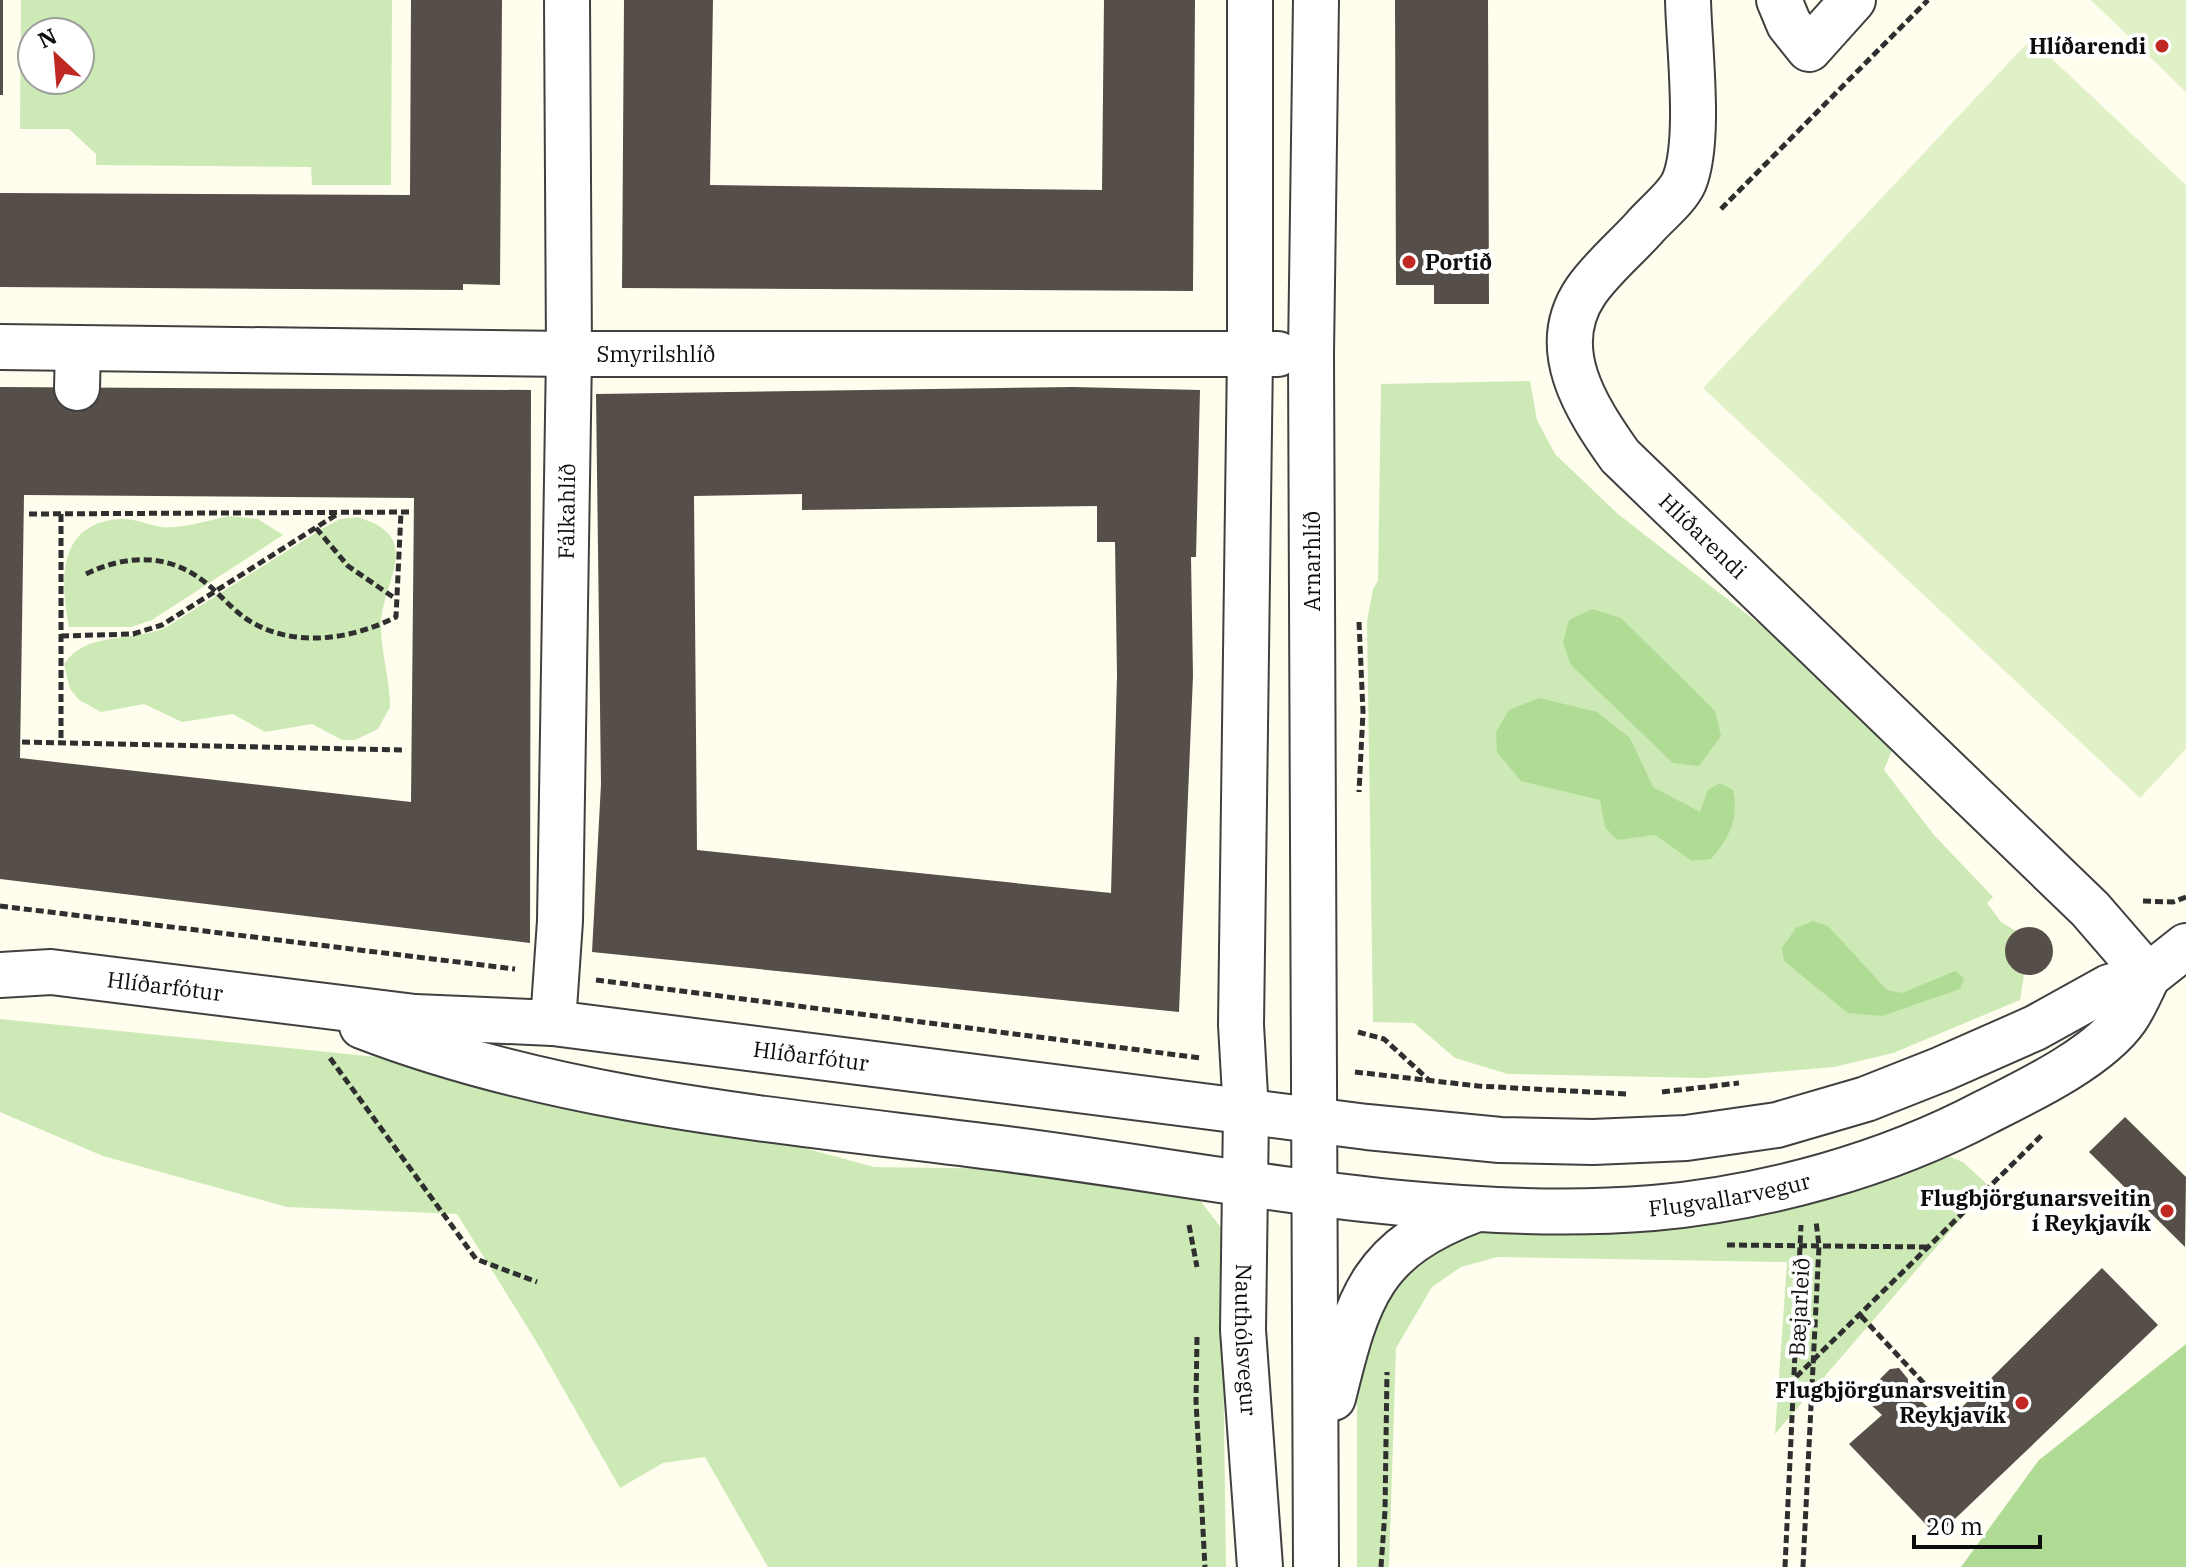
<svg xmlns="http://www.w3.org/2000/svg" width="2186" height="1567" font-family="'IBM Plex Serif',serif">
	<rect width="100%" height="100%" fill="#fffded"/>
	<g fill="#cdeab6" fill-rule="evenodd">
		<path d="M21,0h371l-1,185h-79l-1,-18 -215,-2v-11l-27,-25h-49zM32,32h48v48h-48z"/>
		<path d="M1530,381l7,39 18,34 63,60 153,119 121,117 -8,20 50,65 59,62 -6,6 14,19 15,9c-15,15 -13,36 8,44l-4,25 -127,53 -59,14 -129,11 -197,-4 -53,-16 -41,-35 -41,-1 -6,-401 6,-32 5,-8 3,-197z"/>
		<path d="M229,516l29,3 25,16 -131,85 -21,7h-62c-9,-46 -12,-104 51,-108 15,-1 28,6 42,8 20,2 47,-7 67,-11z"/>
		<path d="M357,517c70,20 24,64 24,109 0,27 9,53 9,81l-12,22 -23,11h-13l-30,-16 -47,8 -32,-18 -51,8 -38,-18 -43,8 -22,-12 -9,-11 -6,-25c22,-33 68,-22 101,-36l160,-101 15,-8z"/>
		<polygon points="0,1019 377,1057 767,1138 874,1167 1095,1170 1185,1181 1229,1238 1223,1349 1226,1567 768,1567 705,1457 663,1463 620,1488 536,1341 457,1214 287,1207 103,1156 0,1112"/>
		<polygon points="1940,1153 1963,1162 1989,1186 1775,1434 1787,1262 1497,1257 1461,1267 1432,1287 1396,1348 1389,1567 1357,1567 1357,1389 1388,1290 1399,1269 1474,1228"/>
	</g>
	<g fill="#afdb95">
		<polygon points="1592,609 1621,618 1715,711 1721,736 1699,766 1673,763 1571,665 1563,643 1569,620"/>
		<path d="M1539,698l58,14 33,26 23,49 47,25 8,-22 12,-7 13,7c6,29 -3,46 -22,69l-19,2 -37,-26 -38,5 -12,-13 -5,-27 -79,-19 -24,-29 -1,-20 13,-22z"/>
		<polygon points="1813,921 1828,926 1887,990 1902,993 1955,971 1964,978 1960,989 1882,1016 1848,1013 1784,961 1782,948 1796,928"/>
		<polygon points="2186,1344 2186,1567 1961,1567 2039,1460"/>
	</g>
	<g fill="#e0f1c8">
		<polygon points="2091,0 2186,0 2186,92"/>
		<polygon points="2031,39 2186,185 2186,749 2140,798 1703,388"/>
	</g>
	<g fill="#564f49" fill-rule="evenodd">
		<rect x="0" y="0" width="3" height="95"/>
		<polygon points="411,0 502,0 500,285 463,284 463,290 0,287 0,193 410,195"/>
		<polygon points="624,0 713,0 710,185 1102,190 1104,0 1195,0 1193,291 622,288"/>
		<polygon points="1395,0 1488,0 1489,304 1434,304 1434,285 1396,285"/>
		<path d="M0,387l531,3 -1,553 -530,-64zM24,495l390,3 -3,304 -391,-44z"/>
		<path d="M1073,387l127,3 -4,167h-5l2,119 -14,336 -587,-60 9,-168 -5,-390zM802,494v16l295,-4v36h18l2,134 -6,217 -414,-43 -3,-354z"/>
		<circle cx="2029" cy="951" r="24"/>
		<polygon points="2125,1117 2186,1177 2185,1247 2089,1152"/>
		<polygon points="2102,1268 2158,1325 1937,1536 1849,1444 1882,1415 1866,1400 1867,1392 1890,1369 1899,1368 1908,1379 1908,1388 1945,1424"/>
	</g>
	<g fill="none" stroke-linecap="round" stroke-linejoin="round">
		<g stroke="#404040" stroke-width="48">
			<g id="minor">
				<path id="s1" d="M1250,0v355l-9,670 5,88 -3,217 17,237"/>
				<path id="s2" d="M1688,0c1,47 13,141 -4,182 -7,16 -29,33 -40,46 -19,21 -42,40 -58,63 -39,57 0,117 34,165l470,453 58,67"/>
				<polyline points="1779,0 1789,24 1809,49 1853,0"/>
				<path id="s3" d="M0,347l569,7h709"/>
				<polyline points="77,388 78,348"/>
				<path id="s4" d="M0,975l51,-3 364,45 138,6 814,104 133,13 93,2 93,-4 91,-13 89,-26 76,-30 93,-41 74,-41 39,-11 38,-30"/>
				<path id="s5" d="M553,1023l7,-102 9,-567 -2,-354"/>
				<path id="s6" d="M362,1026c205,79 429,95 645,123 211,27 434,76 646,59 113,-10 233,-43 333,-96 42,-21 113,-55 140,-94 9,-13 15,-28 22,-42"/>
				<path d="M1333,1398c25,-102 38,-150 144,-189"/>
				<polyline points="1316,1567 1311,354 1316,0"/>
			</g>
		</g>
		<g stroke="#2f2f2f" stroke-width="5" stroke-dasharray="8 4" stroke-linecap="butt">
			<polyline points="1721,209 1928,0"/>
			<polyline points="29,514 409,512"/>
			<polyline points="61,514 61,742"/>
			<polyline points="316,528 348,566 396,599"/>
			<path d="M86,574c41,-20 83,-21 120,9 16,13 29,30 47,40 45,25 99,16 143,-6l5,-105"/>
			<polyline points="1359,622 1363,712 1359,792"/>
			<polyline points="61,636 133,634 162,625 339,513"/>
			<polyline points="22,742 406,750"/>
			<polyline points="2143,901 2173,902 2186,897"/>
			<polyline points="0,906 515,969"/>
			<polyline points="596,980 1201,1058"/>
			<polyline points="1358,1032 1384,1039 1430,1081"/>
			<polyline points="330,1058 476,1259 537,1282"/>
			<polyline points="1355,1072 1478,1086 1628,1094"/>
			<polyline points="1662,1092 1739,1083"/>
			<polyline points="1189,1225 1197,1267"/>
			<polyline points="1727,1245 1929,1247"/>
			<polyline points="1861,1316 1946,1407"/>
			<polyline points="1197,1337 1196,1401 1205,1567"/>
			<polyline points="1796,1377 2043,1134"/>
			<polyline points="1381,1567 1385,1511 1387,1372"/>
			<polyline points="1785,1567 1801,1225"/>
			<polyline points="1803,1567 1819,1246 1816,1221"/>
		</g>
		<use href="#minor" stroke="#fff" stroke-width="44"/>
	</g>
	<g fill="#c02823" stroke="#fff" stroke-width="3">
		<circle cx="2162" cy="46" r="8"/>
		<circle cx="1409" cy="262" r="8"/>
		<circle cx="2167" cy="1211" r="8"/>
		<circle cx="2022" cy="1403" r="8"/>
	</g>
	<g text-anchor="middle" stroke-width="8" stroke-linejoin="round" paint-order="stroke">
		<g font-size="22" font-weight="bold" fill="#0d0d0d" stroke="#fff" text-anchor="end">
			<text x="2146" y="54">Hlíðarendi</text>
			<text x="1425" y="270" text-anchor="start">Portið</text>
			<text x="2151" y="1206">Flugbjörgunarsveitin<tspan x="2151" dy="25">í Reykjavík</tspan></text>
			<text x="2006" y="1398">Flugbjörgunarsveitin<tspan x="2006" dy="25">Reykjavík</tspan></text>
		</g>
		<g font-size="22" fill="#0d0d0d" stroke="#fff">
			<text dy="8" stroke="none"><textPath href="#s3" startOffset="656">Smyrilshlíð</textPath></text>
			<text dy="8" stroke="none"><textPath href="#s5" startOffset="512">Fálkahlíð</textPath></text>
			<text dy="8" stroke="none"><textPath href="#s2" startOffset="626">Hlíðarendi</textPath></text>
			<text transform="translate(1312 561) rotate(-90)" y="8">Arnarhlíð</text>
			<text dy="8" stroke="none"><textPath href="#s4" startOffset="166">Hlíðarfótur</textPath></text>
			<text dy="8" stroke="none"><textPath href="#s4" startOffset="816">Hlíðarfótur</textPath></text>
			<text dy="8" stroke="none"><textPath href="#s6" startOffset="1386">Flugvallarvegur</textPath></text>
			<text transform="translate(1799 1307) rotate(-87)" y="8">Bæjarleið</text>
			<text dy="8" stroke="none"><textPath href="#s1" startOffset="1340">Nauthólsvegur</textPath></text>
		</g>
	</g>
	<g transform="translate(56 56) rotate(334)"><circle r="38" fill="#ffffff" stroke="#9e9e9e" stroke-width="2"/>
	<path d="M0-6L14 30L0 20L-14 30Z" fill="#c02823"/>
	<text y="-12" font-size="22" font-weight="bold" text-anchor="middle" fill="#0d0d0d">N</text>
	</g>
	<path d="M1914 1535v12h126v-12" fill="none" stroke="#0d0d0d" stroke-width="4"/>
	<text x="1926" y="1535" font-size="24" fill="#0d0d0d" stroke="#ffffff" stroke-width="6" paint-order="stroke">20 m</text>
</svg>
